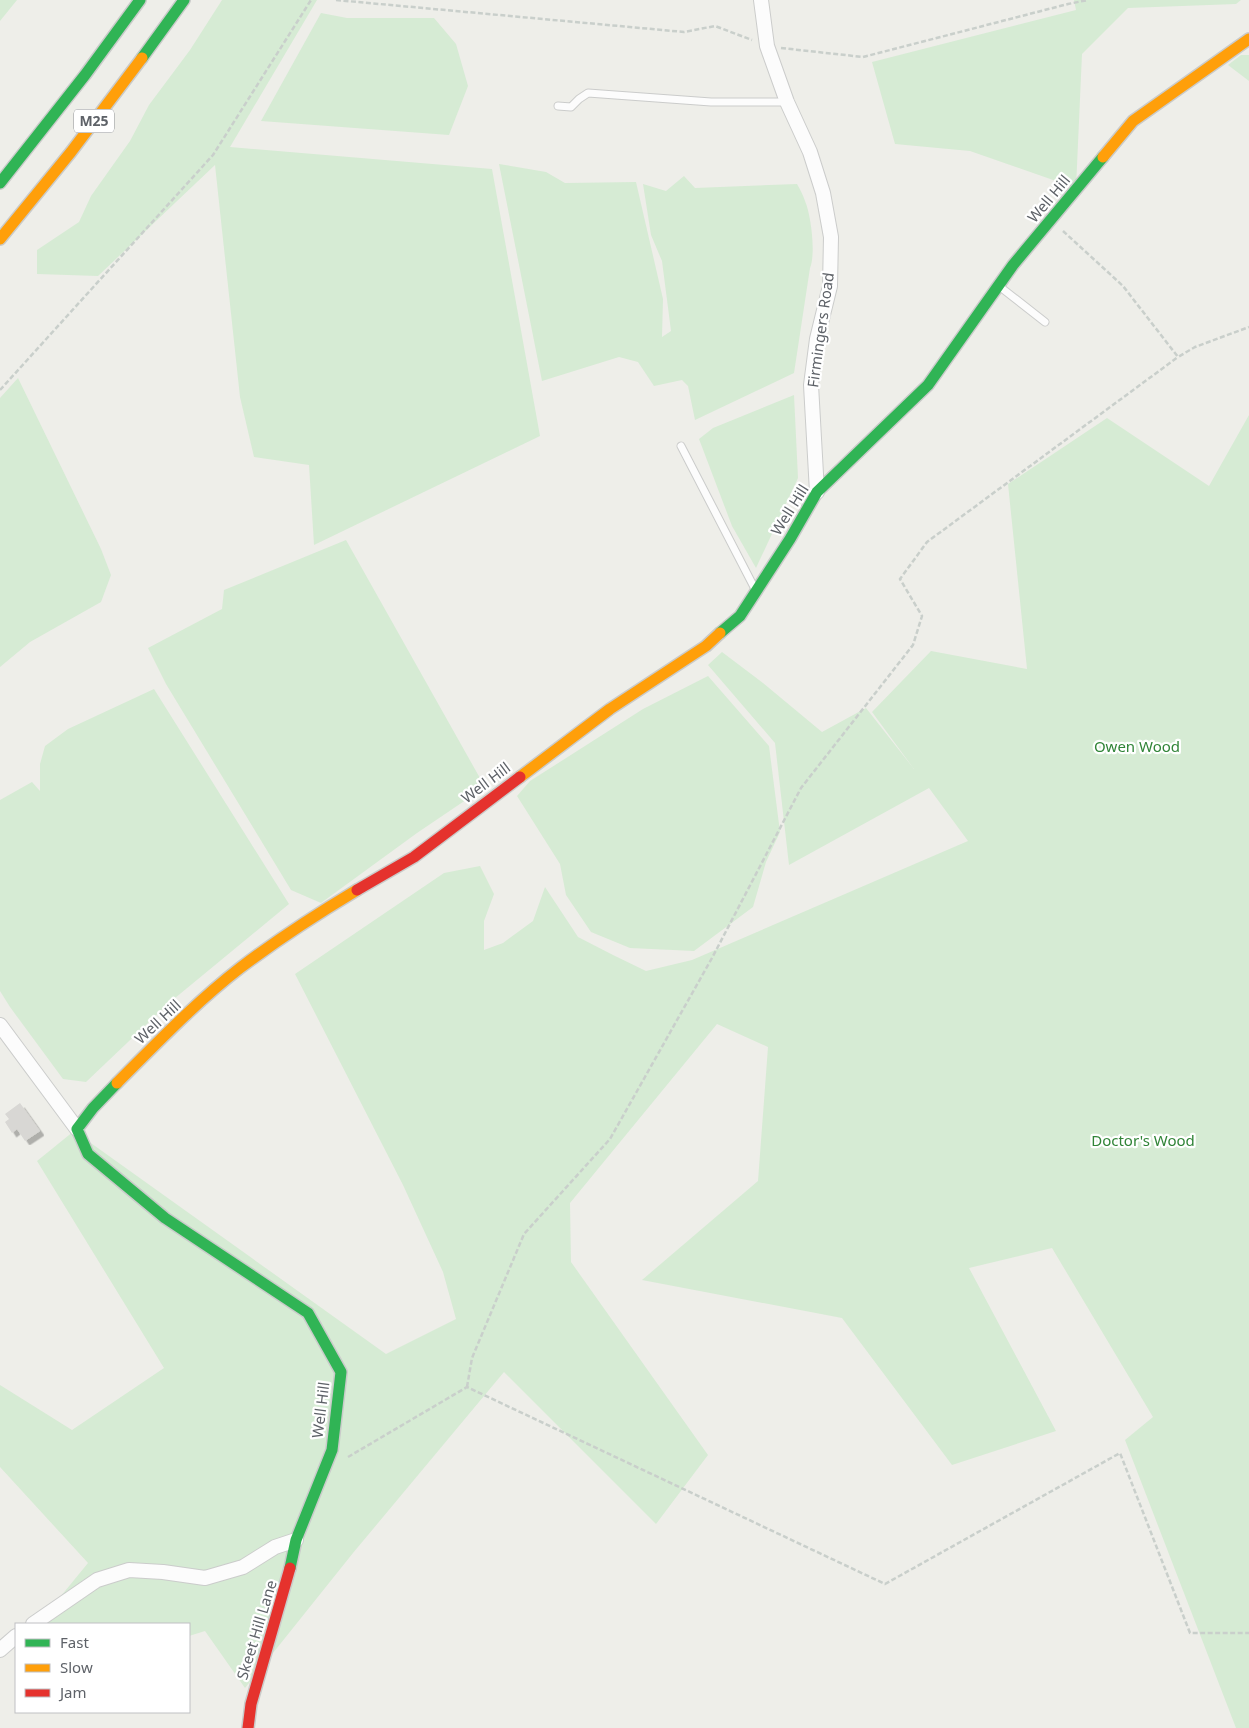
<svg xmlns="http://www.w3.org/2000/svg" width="1249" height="1728" font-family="'Noto Sans',sans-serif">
	<defs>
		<filter id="shadow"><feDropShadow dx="4.5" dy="4.5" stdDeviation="0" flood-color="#0004"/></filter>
	</defs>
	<rect width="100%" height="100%" fill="#eeeee9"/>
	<g fill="#d6ebd4">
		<polygon points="0,0 17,0 0,21"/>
		<polygon points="222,0 317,0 230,147 492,169 540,436 314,545 309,465 254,457 240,397 215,165 98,276 37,274 37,250 79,222 91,196 130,141 149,105 190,50"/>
		<polygon points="1074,0 1241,0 1236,4 1128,8 1082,54 1076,188 970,151 895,144 872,62 1076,10"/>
		<polygon points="321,13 347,18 434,18 456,44 468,86 449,135 261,121"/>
		<polygon points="1241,55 1249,55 1249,81 1228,65"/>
		<path d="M499,164l47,8 19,11 71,-1 27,117 -1,38 9,-6 -9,-70 -11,-26 -8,-51 23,7 18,-15 11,12 102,-4c3,5 6,11 8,17 6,14 11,53 5,67l-16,105 -99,47 -7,-34 -6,-6 -28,6 -16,-24 -19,-5 -77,24z"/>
		<polygon points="18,378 101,549 111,575 101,602 30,642 0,667 0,398"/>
		<polygon points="794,395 798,478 756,568 732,526 699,439 713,428"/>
		<polygon points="1249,415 1249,1728 1236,1728 1125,1440 1153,1417 1052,1248 969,1268 1056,1431 952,1465 842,1318 642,1280 758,1181 768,1047 717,1024 570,1203 571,1262 708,1455 656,1524 504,1372 353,1553 245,1688 205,1631 189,1636 189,1624 38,1624 88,1563 0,1467 0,1385 72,1430 164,1368 37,1161 74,1131 386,1354 456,1319 443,1272 403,1185 295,974 444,873 480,866 494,894 484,921 484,950 503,943 533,921 545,887 578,937 613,955 646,971 692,960 968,841 929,788 789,865 775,743 708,665 722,652 763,683 822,732 866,708 914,769 872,712 931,651 1027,669 1008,484 1107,418 1209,486"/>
		<polygon points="346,540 485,787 417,833 321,903 291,890 166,684 148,648 222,609 224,590"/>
		<polygon points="708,676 769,746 780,832 766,862 753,907 694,951 630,948 591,932 566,895 560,864 517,796 530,781 643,709"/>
		<polygon points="154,689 289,904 169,1003 86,1082 63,1079 10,1007 0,991 0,800 32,782 40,791 40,764 45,746 68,729"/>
	</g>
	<polygon fill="#d8d7d4" filter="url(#shadow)" points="20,1103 40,1131 25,1141 17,1129 12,1133 5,1122 9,1119 5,1114"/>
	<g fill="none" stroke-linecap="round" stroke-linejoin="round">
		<g stroke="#cbcccb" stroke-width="9">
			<g id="lane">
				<polyline points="558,106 571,107 579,99 588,93 711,102 787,102"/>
				<polyline points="999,286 1045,322"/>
				<polyline points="681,446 755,589"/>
			</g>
		</g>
		<g stroke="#cbcccb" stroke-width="16">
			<g id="street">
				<polyline points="761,0 767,46 787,102 810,152 823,193 831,237 830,286 817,339 811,385 817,492"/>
				<polyline points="0,1025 77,1129"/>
				<polyline points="33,1624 97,1580 129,1570 163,1572 205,1578 243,1567 275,1547 296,1540"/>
				<polyline points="0,1650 16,1636"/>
			</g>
		</g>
		<g stroke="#cacbca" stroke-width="14">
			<g id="fast">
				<polyline points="142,58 184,0"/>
				<polyline points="0,183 85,75 140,0"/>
				<polyline points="720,633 740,616 790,539 817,492 928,385 1013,265 1103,157"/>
				<polyline points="117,1083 93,1108 77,1129 88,1154 165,1218 308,1313 341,1372 332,1450 296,1540 290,1568"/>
			</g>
		</g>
		<g stroke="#cacbca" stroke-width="14">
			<g id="slow">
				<polyline points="1103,157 1133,121 1249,39"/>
				<polyline points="0,239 71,152 142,58"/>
				<polyline points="520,777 610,709 706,646 720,633"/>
				<path d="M117,1083c39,-39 79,-81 123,-115 37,-28 77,-54 117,-78"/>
			</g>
		</g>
		<g stroke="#cacbca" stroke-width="14">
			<g id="jam">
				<polyline points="357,890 414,857 520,777"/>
				<polyline points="248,1728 251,1704 290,1568"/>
			</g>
		</g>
		<g stroke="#c9cfcb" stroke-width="2.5" stroke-dasharray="5 2.5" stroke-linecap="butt">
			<polyline points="336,0 684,32 715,26 752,40"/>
			<polyline points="781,48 863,57 1068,4 1088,0"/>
			<polyline points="1063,231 1123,286 1178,357 1195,347 1249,327"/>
			<polyline points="0,390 213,155 311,0"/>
			<polyline points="467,1387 472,1358 524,1234 610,1139 712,958 801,788 913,645 922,616 900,579 927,542 1178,357"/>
			<polyline points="348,1457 467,1387 885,1584 1120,1453 1190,1633 1249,1633"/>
		</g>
		<use href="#lane" stroke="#fcfcfc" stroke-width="7"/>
		<use href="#street" stroke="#fcfcfc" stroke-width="14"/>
		<use href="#fast" stroke="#30b455" stroke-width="11"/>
		<use href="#slow" stroke="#ff9f0a" stroke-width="11"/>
		<use href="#jam" stroke="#e5322d" stroke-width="11"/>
	</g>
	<g text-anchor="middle" stroke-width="4.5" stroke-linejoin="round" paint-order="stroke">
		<rect fill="#fff" stroke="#8e9195" stroke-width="1" x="74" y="109.5" width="40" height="23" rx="4"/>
		<g font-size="14" font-weight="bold" fill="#5e6268">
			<text x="94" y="126">M25</text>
		</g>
		<g font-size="15" fill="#5e6268" stroke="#fff">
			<text transform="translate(1049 199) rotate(-50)" y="5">Well Hill</text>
			<text transform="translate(821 330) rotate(-82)" y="5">Firmingers Road</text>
			<text transform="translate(790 510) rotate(-58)" y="5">Well Hill</text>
			<text transform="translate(486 783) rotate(-37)" y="5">Well Hill</text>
			<text transform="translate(158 1022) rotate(-43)" y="5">Well Hill</text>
			<text transform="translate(321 1410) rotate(-83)" y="5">Well Hill</text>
			<text transform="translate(257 1630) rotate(-73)" y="5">Skeet Hill Lane</text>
		</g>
		<g font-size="15" fill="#308437" stroke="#fff">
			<text x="1137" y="752">Owen Wood</text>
			<text x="1143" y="1146">Doctor's Wood</text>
		</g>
	</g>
	<rect x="15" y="1623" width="175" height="90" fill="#ffffff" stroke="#bfc0c3"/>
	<rect x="25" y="1639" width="25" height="8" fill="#30b455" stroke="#bfc0c3"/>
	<text x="60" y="1648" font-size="15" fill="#5e6268">Fast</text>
	<rect x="25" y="1664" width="25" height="8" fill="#ff9f0a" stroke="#bfc0c3"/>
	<text x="60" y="1673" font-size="15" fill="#5e6268">Slow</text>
	<rect x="25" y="1689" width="25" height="8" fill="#e5322d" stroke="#bfc0c3"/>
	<text x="60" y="1698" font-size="15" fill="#5e6268">Jam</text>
</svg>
